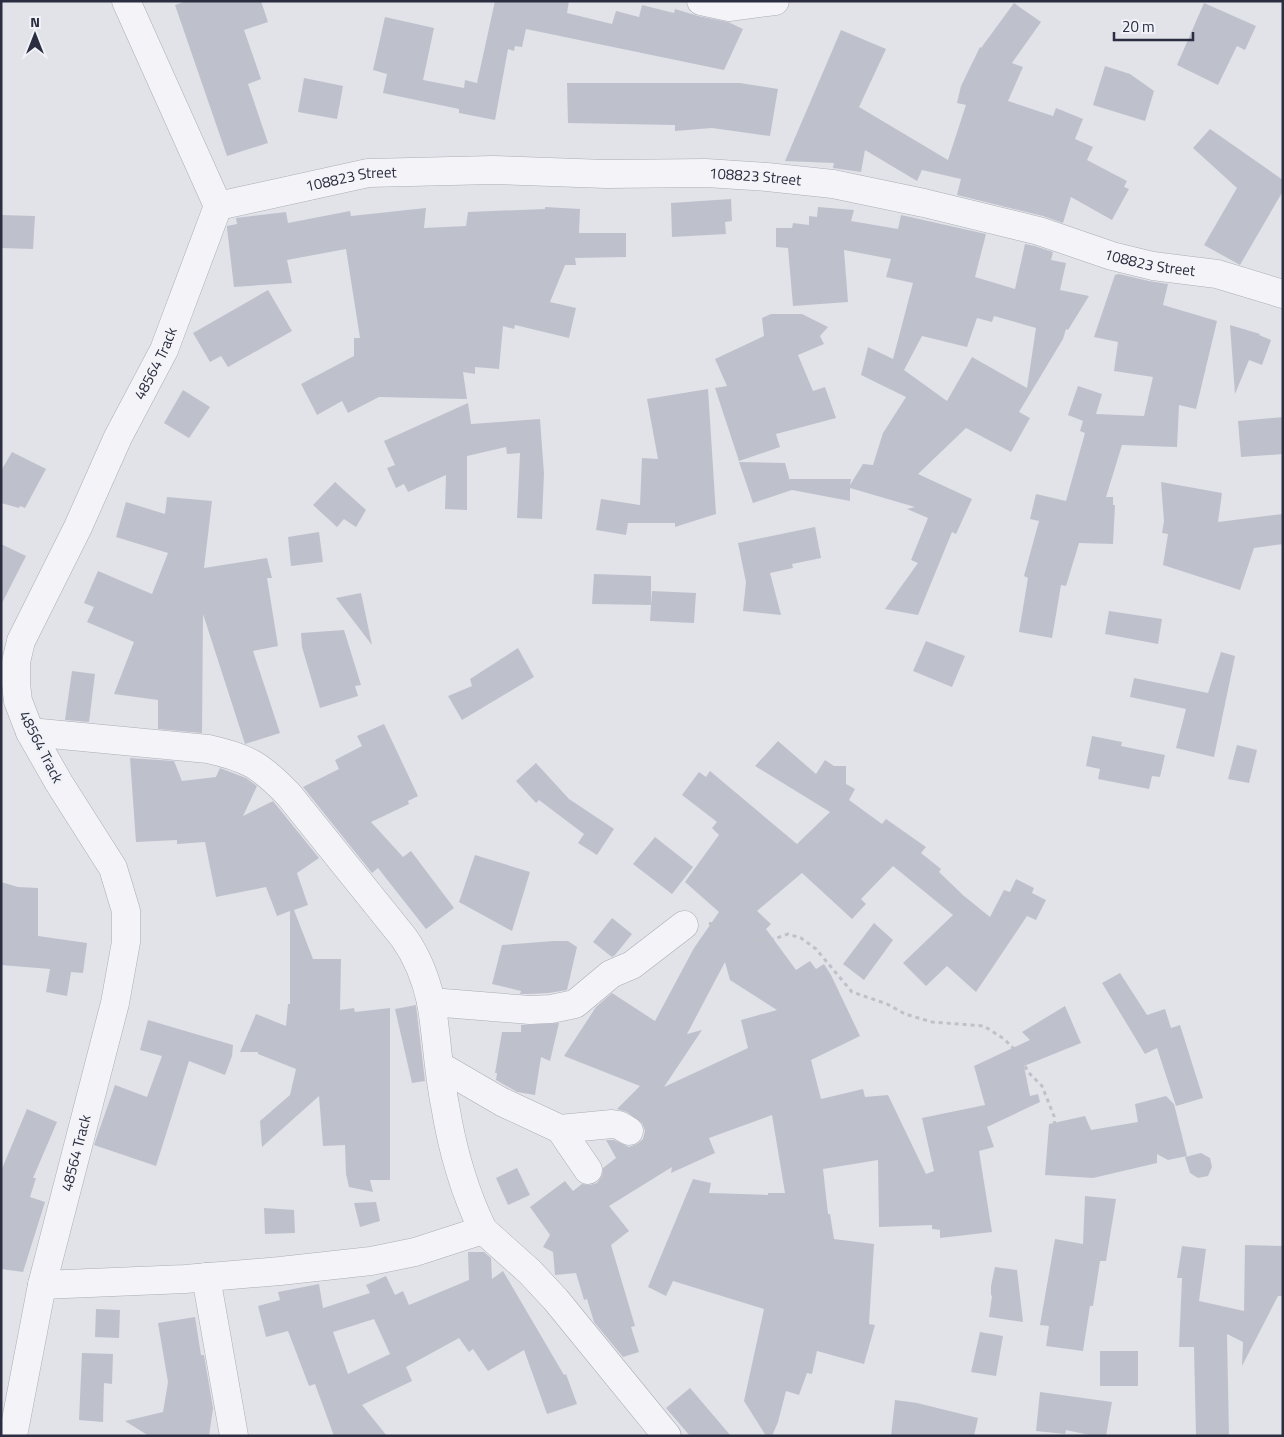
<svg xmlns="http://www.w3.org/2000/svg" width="1284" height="1437" font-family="'Titillium Web',sans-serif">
	<rect width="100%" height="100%" fill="#e1e3e9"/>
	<g fill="#bec1cc" fill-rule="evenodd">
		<polygon points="187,1 261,1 268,22 244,30 261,79 248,84 268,143 227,156 175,5"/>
		<polygon points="495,1 569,1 567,13 612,24 616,11 639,17 642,5 674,13 675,9 698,16 728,22 743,29 724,70 526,29 522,47 515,46 514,51 508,49 495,120 459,113 459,109 383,93 387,74 373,70 385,17 434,28 423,80 464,88 465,80 477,83"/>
		<polygon points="1014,3 1041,22 1012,63 1023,67 1008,101 1053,116 1056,108 1083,119 1075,139 1093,147 1087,160 1127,181 1124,187 1129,189 1112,220 1071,197 1063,223 1043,216 957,195 961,179 922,170 917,181 865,150 861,172 833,168 834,163 785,161 841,30 886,49 859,107 948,160 966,105 957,103 961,86 980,47 981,48"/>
		<polygon points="1204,3 1256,26 1245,50 1237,46 1218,85 1177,65"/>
		<polygon points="1105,66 1130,74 1154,91 1145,121 1093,105"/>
		<polygon points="304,78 343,86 337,119 298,112"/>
		<polygon points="567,83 740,83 778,89 770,136 712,128 675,131 675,125 568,123"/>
		<polygon points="1210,129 1283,180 1283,191 1240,265 1204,245 1237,188 1193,148"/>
		<polygon points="731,199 732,221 725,222 726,234 672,237 671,203"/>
		<polygon points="545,207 580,209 579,233 626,233 626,257 575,258 576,265 565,265 550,302 576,308 569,338 515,325 514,329 503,326 499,369 475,367 475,374 463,372 467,399 379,397 348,413 342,401 317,415 301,384 354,356 354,338 360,338 346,249 287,260 292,283 234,287 227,228 227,226 237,224 236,218 286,212 288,223 350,211 351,216 426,208 424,228 466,226 468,212 545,209"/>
		<path d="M818,207l36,3 -3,11 47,8 3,-14 85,19 -11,43 40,12 10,-45 10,2 18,6 -2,8 15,3 -6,27 29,6 -21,34 -2,-1 -3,10 -44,73 11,6 -19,34 -45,-24 -48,46 54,25 -16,35 -4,-2 -34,83 -33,-6 33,-46 -7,-3 17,-42 -21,-9 8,-2 -65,-19v13l-58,-11 -39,13 -14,-41 46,1 5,18v-2h61l-1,6 13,-21 10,1 10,-32 23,-36 -45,-22 7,-28 25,12 20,-76 -27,-6 5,-18 -47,-9 4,52 -55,4 -5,-58 -12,-1v-19h16l1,-5 16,2v-9l8,1zM994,316l42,12 -9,60 -55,-31 -25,44 -43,-31 18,-34 45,11 10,-29 15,4z"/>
		<polygon points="1,215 35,216 33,249 1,248"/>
		<polygon points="1119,274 1149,281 1168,284 1163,305 1217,321 1196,409 1179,405 1177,447 1122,445 1106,497 1113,497 1113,505 1115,505 1113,544 1079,543 1066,586 1061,585 1052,638 1019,632 1028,578 1024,576 1039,521 1030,519 1036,494 1066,501 1085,433 1080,431 1083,421 1068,415 1078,386 1102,394 1096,414 1144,416 1153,377 1114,371 1118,342 1094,337 1115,275"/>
		<polygon points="268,290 292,331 228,367 221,356 210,362 193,333"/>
		<polygon points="771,314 802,314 828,327 820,336 824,344 798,355 813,391 825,387 836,418 776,434 780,447 739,461 715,388 727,386 715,359 764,336 762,318"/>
		<polygon points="1230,325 1260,334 1259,335 1271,340 1262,365 1249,360 1235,394"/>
		<polygon points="708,389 716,514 675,527 675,523 628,523 626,535 596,530 601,499 640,505 642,458 658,459 647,399"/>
		<polygon points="183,390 210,407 189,438 164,423"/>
		<polygon points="468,403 471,424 540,419 544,474 542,519 517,518 520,453 507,454 506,447 467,456 467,510 445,509 446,475 408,492 404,484 396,488 387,468 395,465 384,441"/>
		<polygon points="1283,417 1283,454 1241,457 1238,421"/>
		<polygon points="12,452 46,469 25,508 20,506 19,508 1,503 1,471"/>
		<polygon points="335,482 366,510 356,527 344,519 337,527 313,505"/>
		<polygon points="1161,482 1222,493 1218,522 1283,514 1283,544 1254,548 1240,590 1163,565 1168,534 1162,533 1164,521"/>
		<polygon points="167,497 212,501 204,568 267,558 272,578 267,578 278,646 253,651 280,733 245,744 203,614 202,733 158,729 158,700 114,694 134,642 87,622 94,607 84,603 98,571 152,594 168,553 116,537 126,502 165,514"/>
		<polygon points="815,527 821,558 792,564 793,568 770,573 781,615 743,611 746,582 738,543"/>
		<polygon points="319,532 323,562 291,566 288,537"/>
		<polygon points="1,544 26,556 1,605"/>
		<polygon points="594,574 651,576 651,605 592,604"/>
		<polygon points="652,591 696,593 694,623 650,621"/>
		<polygon points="361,593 372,645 336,598"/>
		<polygon points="1109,611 1162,619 1158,644 1105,634"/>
		<polygon points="344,630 361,685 355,686 358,696 320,708 302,647 301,633"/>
		<polygon points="926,641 965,656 952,687 913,671"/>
		<polygon points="518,648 534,677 462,720 448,696 472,686 470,679"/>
		<polygon points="1221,652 1235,656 1214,757 1176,748 1186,709 1130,697 1134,678 1208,693"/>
		<polygon points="72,671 95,674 89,722 65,720"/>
		<polygon points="384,724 418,796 408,801 409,804 371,822 403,857 411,851 454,908 426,929 378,868 372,873 303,787 339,769 335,760 362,746 357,736"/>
		<polygon points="1092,736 1122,742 1121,746 1165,755 1160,777 1152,776 1149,789 1098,779 1100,769 1086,766"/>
		<path d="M778,741l38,33 9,-14 9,6h12v18l9,5 -6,11 33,24 4,-5 40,28 -5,6 20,16 -2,3 25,24 26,21 14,-27 6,2 6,-13 18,9 -2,5 14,7 -10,20 -9,-4 -51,76 -29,-26 -21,20 -23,-23 50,-48 -60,-49 -32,33 5,5 -14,15 -50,-46 -45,38 14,13 -5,5 30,41 14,-9 6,8 8,-5 7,11 29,61 -49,24 10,39 42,-10 2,8 23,-2 38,79 8,-3 -12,-53 63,-13 -11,-39 56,-26 -8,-8 43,-26 16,37 -57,23 6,30 8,-2 2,8 -53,25 7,20 -15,4 13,81 -52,6v-8l-8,-1v-4l-53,2 -1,-67 -55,9 5,45h2l4,25 40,5 -5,80 6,1 -11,39 -47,-13 -5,23 -5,-1 -8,22 -13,-4 -8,31 -6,14h-6l-22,-35 20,-92 -91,-28 -7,15 -18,-9 45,-108 18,4 -2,10 59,2v-2h17l-13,-78 -63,23 6,15 -44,20 1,-6 -63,39 20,25 -18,14 24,81 -4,1 8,25 -16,5 -29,-35 -7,-23 -3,1 -8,-27 -21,2 -2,-23 -10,-5 7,-12 -20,-28 35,-26 8,10 9,-7 8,1 7,-2 5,-7 1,-8 13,-10 -10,-18h8l15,7 8,-3 6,-5 2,-8 -3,-8 -15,-11 -10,-3 23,-23 -76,-30 32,-49 16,-14 43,28 39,-73 25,-36 -34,-30 34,-47 -7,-7 5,-6 -35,-27 17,-23 7,5 4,-6 87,73 33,-32 -75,-46zM725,962l5,18 47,30 -36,10 7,28 -84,39 38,-57 -15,4z"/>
		<polygon points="1237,745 1257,750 1249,783 1228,779"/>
		<polygon points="130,758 174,761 182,781 216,777 220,768 246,778 257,786 243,816 273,801 319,858 297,873 308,905 294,910 313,959 341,959 340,1010 354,1008 355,1012 390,1008 390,1180 370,1180 373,1192 349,1187 346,1174 345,1145 323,1146 319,1096 262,1147 260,1121 290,1095 296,1069 258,1054 258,1052 240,1052 256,1014 286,1026 288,1004 290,1004 290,911 277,916 266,887 216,897 205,842 177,844 177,840 136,842"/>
		<polygon points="536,763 569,799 614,829 597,855 578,843 584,834 539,800 536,803 516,781"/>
		<polygon points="655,837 693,867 672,894 633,864"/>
		<polygon points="475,855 530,872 512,931 459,902"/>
		<polygon points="1,882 18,887 38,888 38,936 87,943 83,973 71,972 67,996 46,992 50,969 1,965"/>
		<polygon points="612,918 632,934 615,955 612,957 593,942"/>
		<polygon points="874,923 893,940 864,980 843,964"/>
		<polygon points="554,941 568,941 577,947 567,990 549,993 530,994 520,994 521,991 492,984 502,945"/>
		<polygon points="1120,973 1147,1015 1165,1009 1171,1028 1180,1025 1203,1098 1176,1106 1157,1048 1145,1054 1102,983"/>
		<polygon points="416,1005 425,1081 412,1083 395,1009"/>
		<polygon points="148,1020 233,1045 232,1056 225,1075 189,1061 156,1166 94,1145 115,1085 147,1097 162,1056 140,1050"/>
		<polygon points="559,1023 550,1061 541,1057 535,1095 517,1092 496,1080 497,1073 495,1073 502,1032 521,1032 521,1025"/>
		<polygon points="1166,1096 1174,1104 1187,1156 1168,1160 1157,1154 1157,1163 1093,1178 1045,1175 1049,1124 1085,1116 1091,1130 1138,1122 1135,1104"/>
		<polygon points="27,1109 57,1122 33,1178 36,1178 30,1197 45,1202 23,1272 1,1269 1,1171"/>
		<polygon points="1201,1153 1210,1158 1212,1167 1208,1176 1198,1178 1190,1173 1185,1157"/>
		<polygon points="517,1168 530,1195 508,1205 496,1178"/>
		<polygon points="1085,1196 1116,1199 1106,1261 1100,1261 1093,1306 1090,1306 1083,1351 1046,1346 1049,1326 1040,1325 1055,1239 1083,1244"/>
		<polygon points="376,1202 380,1221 360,1227 354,1203"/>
		<polygon points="264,1208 294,1210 295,1233 265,1234"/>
		<polygon points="1245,1245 1283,1246 1282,1296 1278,1296 1242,1366 1243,1342 1227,1334 1229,1436 1196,1436 1194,1347 1179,1347 1182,1278 1177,1278 1182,1246 1206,1249 1199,1301 1244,1311"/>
		<path d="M468,1252h16l7,6 1,21 11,-8 61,104 2,-1 11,30 -30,10 -23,-64 -36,21 -15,-22 -4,3 -10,-14 -53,29 6,14 -50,24 25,31h-53l-19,-52 -6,2 -21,-55 -22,6 -8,-31 22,-6 -2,-8 41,-8 4,24 47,-15 -4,-8 20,-9 9,19 8,-4 6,14 60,-25zM374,1319l16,35 -42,20 -15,-42z"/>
		<polygon points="995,1267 1017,1270 1023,1322 989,1317 992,1296 991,1295 991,1286"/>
		<polygon points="96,1309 120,1310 119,1338 95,1337"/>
		<polygon points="195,1317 201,1355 204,1355 213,1408 209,1436 149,1436 125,1421 163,1412 168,1382 158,1323"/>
		<polygon points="980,1332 1003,1336 996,1376 971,1372"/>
		<rect x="1100" y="1351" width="38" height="35"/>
		<polygon points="82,1353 113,1354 112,1384 104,1383 103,1422 79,1420"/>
		<polygon points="690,1388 731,1436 690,1436 666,1408"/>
		<polygon points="1040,1392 1112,1402 1106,1436 1094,1436 1066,1430 1065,1434 1036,1431"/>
		<polygon points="895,1400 917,1403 978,1418 974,1436 891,1436"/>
	</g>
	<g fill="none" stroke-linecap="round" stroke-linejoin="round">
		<g stroke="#aaadb6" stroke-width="29">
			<g id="minor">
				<polyline points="701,1 729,7 775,1"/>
				<path id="s1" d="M218,206l150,-33 125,-3 113,4 100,-1 61,4 66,7 91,19 115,28 73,25 41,10 64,8 66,20"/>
				<path d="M30,732l178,17c41,9 53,17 81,46l115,143c14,20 22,41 27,64 6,34 7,69 14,103 7,43 19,86 38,125l-68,22 -44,9 -91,10 -95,8 -143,6"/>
				<polyline points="431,1002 530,1010 551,1009 575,1004 611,974 632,965 684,925"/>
				<polyline points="440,1066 502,1102 560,1129 612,1124 619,1125 629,1131"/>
				<polyline points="560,1129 588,1170"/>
				<polyline points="483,1230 530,1272 556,1300 667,1436"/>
				<polyline points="206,1277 234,1436"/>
				<path id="s2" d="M13,1436l29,-151 73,-282 11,-61v-31l-13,-43 -54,-85 -29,-51 -12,-31 -2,-17v-22l5,-21 57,-114 40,-90 46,-87 54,-144 -92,-205"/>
			</g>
		</g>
		<polyline stroke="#bfc1c8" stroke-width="3" stroke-dasharray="4 4" stroke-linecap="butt" points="709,923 750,940 774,939 788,934 801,938 816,949 852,992 887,1004 905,1014 932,1022 984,1026 1004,1039 1019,1054 1028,1072 1042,1086 1054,1116 1055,1129"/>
		<use href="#minor" stroke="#f4f4f8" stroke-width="28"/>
	</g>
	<g text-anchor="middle" stroke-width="5" stroke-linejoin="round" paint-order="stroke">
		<g font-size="15" fill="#2a2e40" stroke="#f0f2f7">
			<text dy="5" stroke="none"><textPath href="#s1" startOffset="541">108823 Street</textPath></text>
			<text dy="5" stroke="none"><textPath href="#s1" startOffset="136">108823 Street</textPath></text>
			<text dy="5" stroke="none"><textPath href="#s1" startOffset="946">108823 Street</textPath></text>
			<text dy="5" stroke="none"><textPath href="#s2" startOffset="1145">48564 Track</textPath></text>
			<text transform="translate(41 747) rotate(63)" y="5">48564 Track</text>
			<text dy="5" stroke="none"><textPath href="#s2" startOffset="290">48564 Track</textPath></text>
		</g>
	</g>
	<rect width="1284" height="1437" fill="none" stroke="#2a2e40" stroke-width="5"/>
	<g transform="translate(35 35)" stroke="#f0f2f7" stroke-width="4" paint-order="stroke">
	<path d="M0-4L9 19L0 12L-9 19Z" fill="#2a2e40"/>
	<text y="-8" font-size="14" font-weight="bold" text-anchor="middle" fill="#2a2e40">N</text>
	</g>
	<path d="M1114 32v8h79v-8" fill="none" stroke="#2a2e40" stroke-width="2.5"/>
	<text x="1122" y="32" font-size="15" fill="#2a2e40" stroke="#f0f2f7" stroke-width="4" paint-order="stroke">20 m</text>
</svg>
